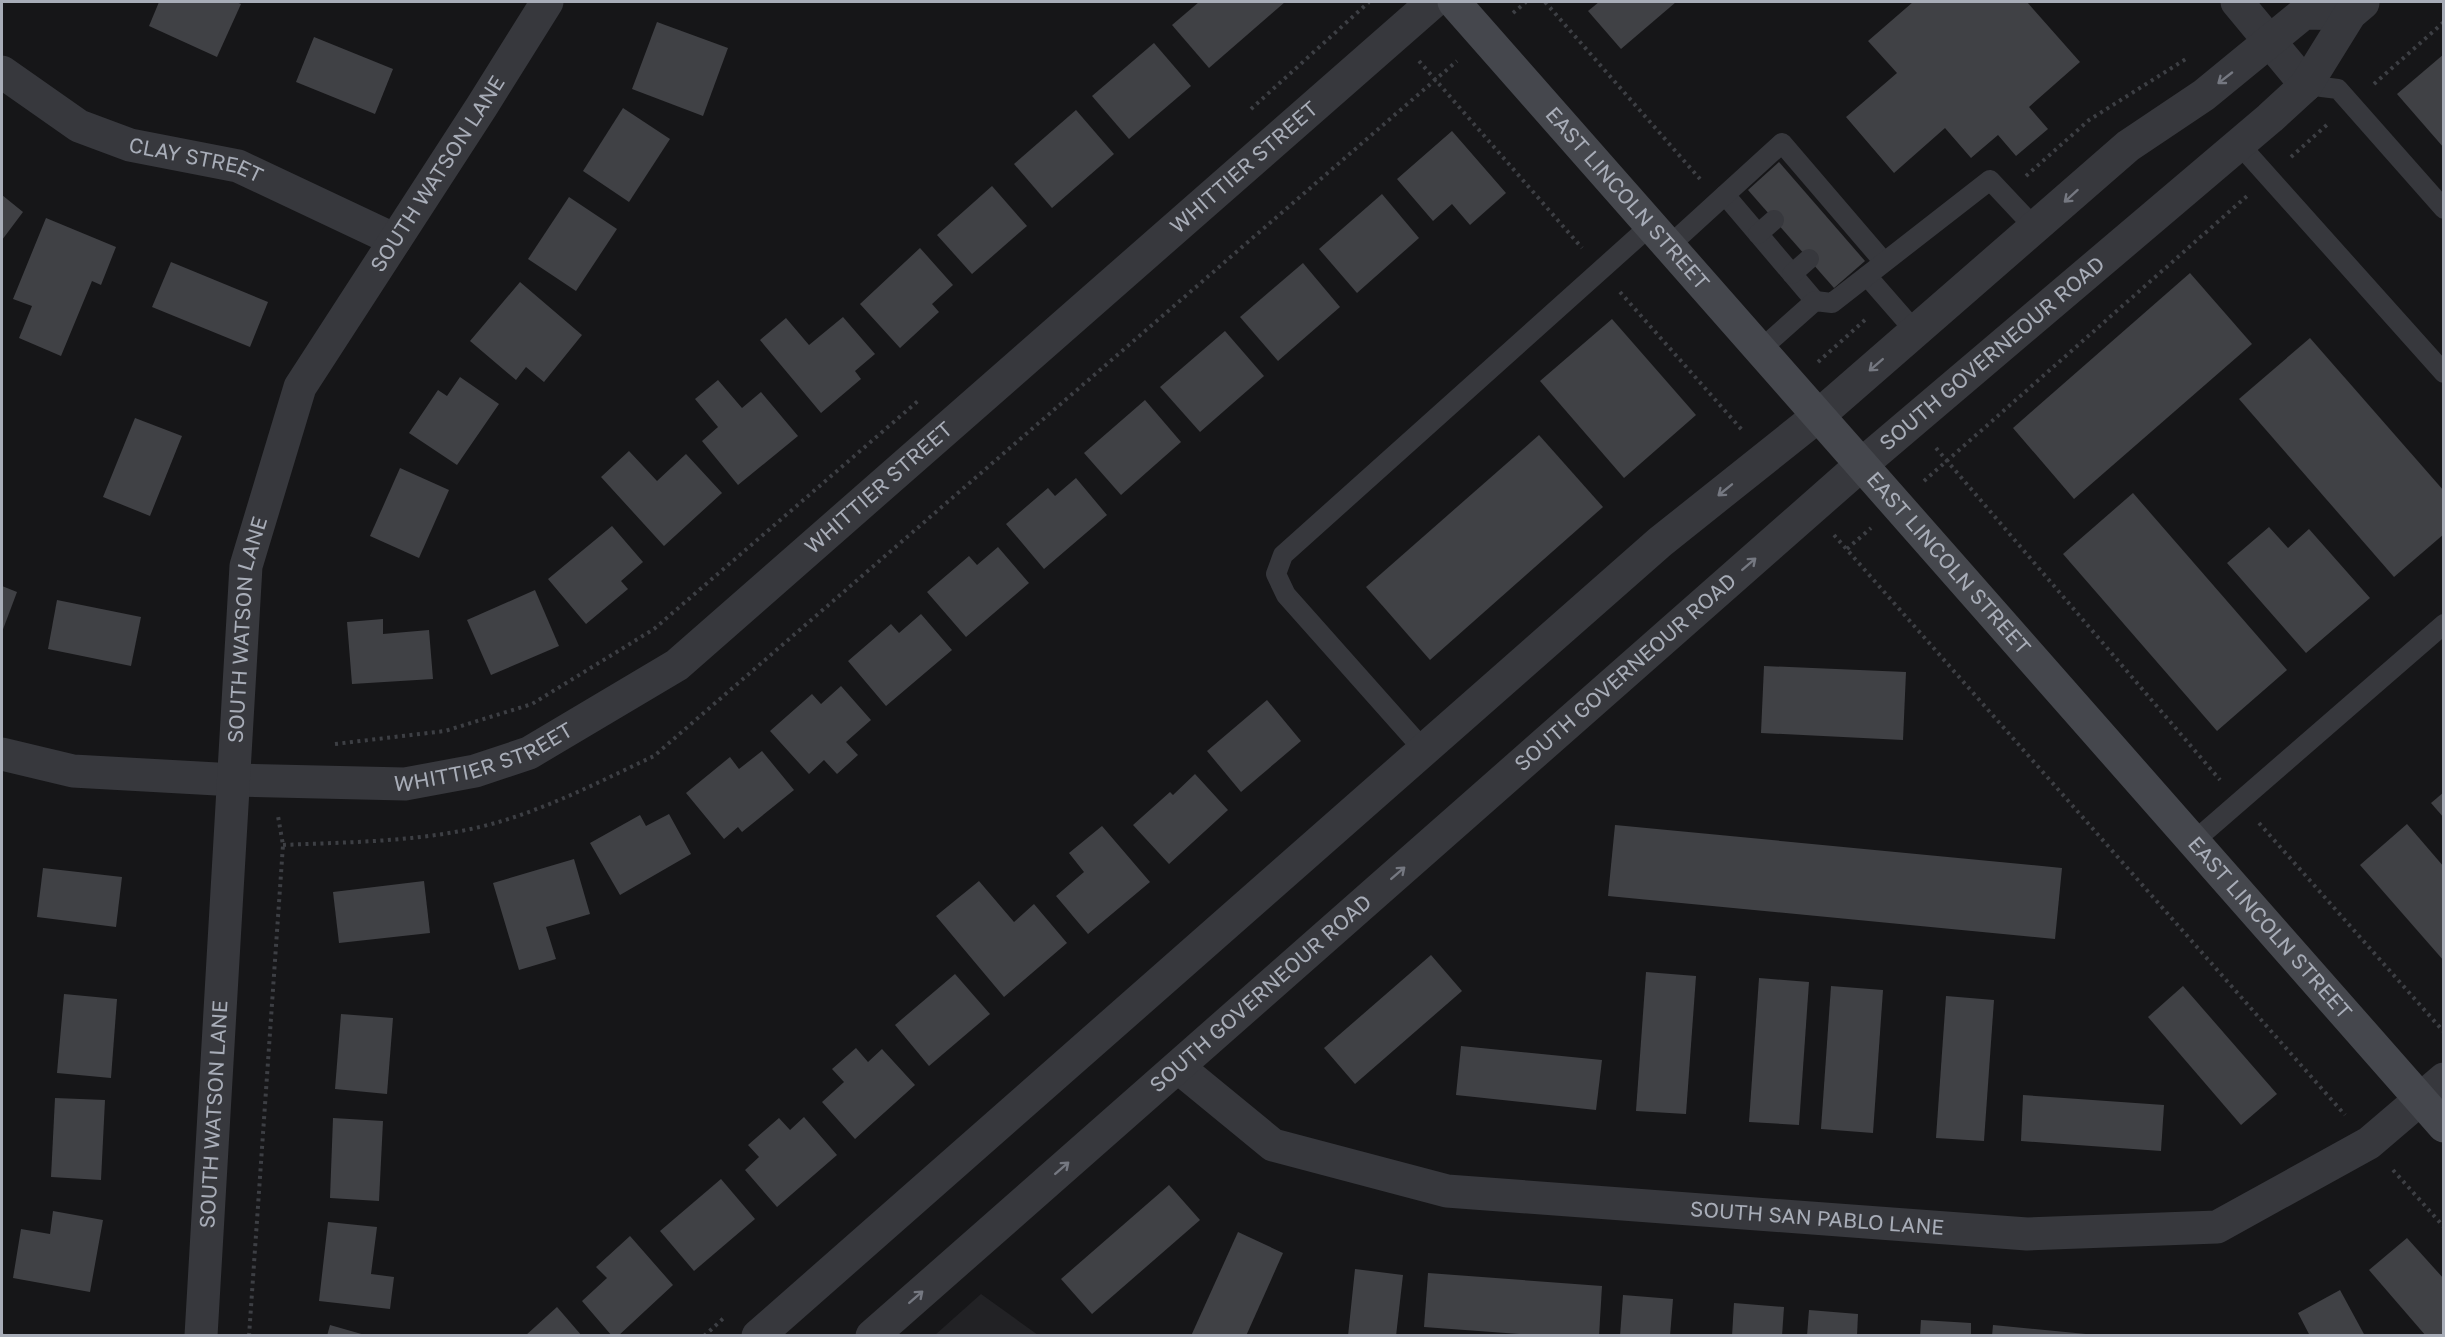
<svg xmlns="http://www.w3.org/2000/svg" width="2445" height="1337" font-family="'Golos Text',sans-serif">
	<rect width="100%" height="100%" fill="#161618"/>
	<polygon fill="#222225" points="981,1294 1038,1335 935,1335"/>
	<g fill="#404145">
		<polygon points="159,2 236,2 241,4 217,57 149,26"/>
		<polygon points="1199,2 1285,2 1209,68 1172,25"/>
		<polygon points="1599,2 1676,2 1621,49 1588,11"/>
		<polygon points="1913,2 2027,2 2080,62 2029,107 2048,129 2016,156 1998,135 1971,158 1945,128 1894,173 1846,117 1897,73 1868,41"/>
		<polygon points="657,22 728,48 703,116 632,89"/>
		<polygon points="314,37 393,69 375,114 296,82"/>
		<polygon points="1154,43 1191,86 1129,139 1092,96"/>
		<polygon points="2444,54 2444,148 2397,94"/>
		<polygon points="623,108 670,139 629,202 583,171"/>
		<polygon points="1076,110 1114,154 1052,208 1014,164"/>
		<polygon points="1452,131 1506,193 1470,225 1452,204 1433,221 1397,179"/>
		<polygon points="1779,162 1865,261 1834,288 1748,190"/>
		<polygon points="992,186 1027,226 972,274 937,235"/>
		<polygon points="1382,194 1419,238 1357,293 1319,249"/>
		<polygon points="2,195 23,212 2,240"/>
		<polygon points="569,197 617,229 576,291 528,259"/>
		<polygon points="46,218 116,247 101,285 92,281 61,356 19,338 32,306 13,299"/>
		<polygon points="920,248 953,285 932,304 939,312 900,348 860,304"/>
		<polygon points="171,262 268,302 250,347 152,307"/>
		<polygon points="1303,263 1340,307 1278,361 1240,317"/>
		<polygon points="2190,273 2252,344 2074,499 2013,428"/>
		<polygon points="520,282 582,335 544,382 526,367 516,380 470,341"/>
		<polygon points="843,317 875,354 855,371 861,379 821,413 760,340 786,318 809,345"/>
		<polygon points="1612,319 1696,415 1624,478 1540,381"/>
		<polygon points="1225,331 1264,376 1200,432 1160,387"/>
		<polygon points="2310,338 2444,491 2444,534 2394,577 2239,399"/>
		<polygon points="460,377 499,404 457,465 409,433 438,390 447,396"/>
		<polygon points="718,380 742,408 761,392 798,436 738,485 702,441 718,427 695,399"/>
		<polygon points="1145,400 1181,442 1121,495 1084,453"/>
		<polygon points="135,418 182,436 150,516 103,497"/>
		<polygon points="1539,435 1603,507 1430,660 1366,587"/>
		<polygon points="629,451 657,481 686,454 722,493 664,546 601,477"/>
		<polygon points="400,468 449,490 419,558 370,536"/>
		<polygon points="1076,478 1107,515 1044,569 1006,524 1048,488 1055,496"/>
		<polygon points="2133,493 2287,670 2217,731 2063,554"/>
		<polygon points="612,526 643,562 621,581 628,589 586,624 548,579"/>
		<polygon points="2269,527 2288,548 2309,529 2370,598 2306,653 2227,563"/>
		<polygon points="998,547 1029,583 966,637 927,592 969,556 977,565"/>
		<polygon points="2,586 17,592 2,632"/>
		<polygon points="535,590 559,646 491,675 467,620"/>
		<polygon points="57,600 141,617 131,666 48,649"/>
		<polygon points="921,614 952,650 886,706 848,661 891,624 899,633"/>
		<polygon points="383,619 383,634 429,630 433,679 352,684 347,622"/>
		<polygon points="1764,666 1906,672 1903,740 1761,733"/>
		<polygon points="841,686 871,720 846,742 858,755 837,774 824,760 809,774 770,731 812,694 821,704"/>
		<polygon points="1267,700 1301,741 1241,792 1207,751"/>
		<polygon points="762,751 794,790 742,832 738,827 724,839 686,793 730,757 739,769"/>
		<polygon points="1195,774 1228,810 1169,864 1133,825 1170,792 1173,795"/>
		<polygon points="2444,792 2444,818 2431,803"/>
		<polygon points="669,814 691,854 620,895 590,843 640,815 646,826"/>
		<polygon points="2407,824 2444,867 2444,961 2360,865"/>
		<polygon points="1615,825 2062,868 2055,939 1608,896"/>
		<polygon points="1102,826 1150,882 1088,934 1056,896 1084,872 1069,853"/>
		<polygon points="574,859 590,914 546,927 556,959 519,970 493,883"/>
		<polygon points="43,868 122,877 116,927 37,917"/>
		<polygon points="424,881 430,933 339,943 333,892"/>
		<polygon points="979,881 1014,922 1034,904 1067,943 1004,997 936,916"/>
		<polygon points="1431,955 1462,991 1355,1084 1324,1048"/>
		<polygon points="1646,972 1696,976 1686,1114 1636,1111"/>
		<polygon points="955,974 990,1014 929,1066 895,1025"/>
		<polygon points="1759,978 1809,982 1799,1125 1749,1122"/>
		<polygon points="1831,986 1883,990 1873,1133 1821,1129"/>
		<polygon points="2183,986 2277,1094 2241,1125 2148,1017"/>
		<polygon points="64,994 117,999 111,1078 57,1073"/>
		<polygon points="1946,996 1994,1000 1984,1141 1936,1138"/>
		<polygon points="341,1014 393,1018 387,1094 335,1089"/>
		<polygon points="1461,1046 1602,1060 1596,1110 1456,1095"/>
		<polygon points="856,1048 868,1062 882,1049 915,1085 855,1139 822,1102 844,1082 832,1069"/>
		<polygon points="2023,1095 2164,1105 2161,1151 2021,1141"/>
		<polygon points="55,1098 105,1100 101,1180 51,1177"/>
		<polygon points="804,1117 837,1155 777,1207 745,1170 759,1157 748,1145 779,1118 790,1130"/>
		<polygon points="333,1118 383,1121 379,1201 330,1198"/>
		<polygon points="721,1179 755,1219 694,1271 660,1231"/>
		<polygon points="1169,1185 1200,1220 1092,1314 1061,1279"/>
		<polygon points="53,1211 103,1220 90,1292 13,1278 21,1229 50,1234"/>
		<polygon points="328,1222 377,1227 371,1274 394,1277 390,1309 319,1301"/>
		<polygon points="1238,1232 1283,1253 1246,1336 1191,1336"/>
		<polygon points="630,1236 673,1285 618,1336 612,1336 582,1301 607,1278 596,1267"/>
		<polygon points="2407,1238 2444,1279 2444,1336 2426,1336 2369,1270"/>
		<polygon points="1355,1269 1403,1275 1396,1336 1348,1336"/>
		<polygon points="1428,1273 1602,1286 1599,1336 1547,1336 1424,1327"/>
		<polygon points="2340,1290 2365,1336 2310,1336 2298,1313"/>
		<polygon points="1623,1295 1673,1299 1670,1336 1620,1336"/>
		<polygon points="1734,1303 1784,1307 1782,1336 1732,1336"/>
		<polygon points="557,1307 582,1336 525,1336"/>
		<polygon points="1809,1310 1858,1314 1857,1336 1807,1336"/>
		<polygon points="1921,1320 1971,1323 1971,1336 1920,1336"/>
		<polygon points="330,1325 365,1335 365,1336 327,1336"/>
		<polygon points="1993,1325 2086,1334 2086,1336 1992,1336"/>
	</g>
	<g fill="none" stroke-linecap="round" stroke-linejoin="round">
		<g stroke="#3d3f44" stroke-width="4" stroke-dasharray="3 4.5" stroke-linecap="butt">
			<polyline points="1545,2 1700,179"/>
			<polyline points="1513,13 1526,2"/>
			<polyline points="1419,61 1582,248"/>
			<polyline points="2374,84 2444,22"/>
			<polyline points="1251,109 1369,2"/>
			<polyline points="2291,157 2330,122"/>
			<polyline points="2026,176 2089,120 2189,57"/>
			<polyline points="1620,292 1742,430"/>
			<polyline points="1818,362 1866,319"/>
			<polyline points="1936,448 2220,780"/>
			<polyline points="1924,481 2247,196"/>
			<polyline points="1834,535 2345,1115"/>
			<polyline points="1847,549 1871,528"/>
			<polyline points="335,744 445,731 532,704 654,629 918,401"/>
			<polyline points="2259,823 2444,1032"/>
			<path d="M283,845c67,-3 135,-3 201,-19 59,-15 115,-44 170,-70l803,-695"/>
			<polyline points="2393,1170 2444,1227"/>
			<polyline points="2,1335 4,1336"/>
			<polyline points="249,1336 283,845 278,816"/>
			<polyline points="704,1336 726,1316"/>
		</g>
		<g stroke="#37383d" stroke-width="20">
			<polyline points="2306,85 2338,89 2444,209"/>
			<polyline points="2239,144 2444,373"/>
			<polyline points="1725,195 1815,301"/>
			<polyline points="1758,234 1774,220"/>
			<polyline points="1669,246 1782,143 1884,262"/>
			<polyline points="1792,274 1809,259"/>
			<polyline points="1867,276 1915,331"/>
			<polyline points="1760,350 1815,301 1832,303 1990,180 2035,228"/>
			<polyline points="1423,749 1286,595 1276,574 1283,555 1651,225"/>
			<polyline points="2193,842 2444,624"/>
		</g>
		<g stroke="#37383d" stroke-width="33">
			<polyline points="2237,2 2306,85"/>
			<path id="s1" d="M2,72l77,54 51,19 108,21 157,74"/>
			<path id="s2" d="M2,754l71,17 162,9 170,4 70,-13 54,-18 148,-88 756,-663"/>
			<path id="s3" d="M1178,1067l95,78 174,46 580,43 190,-7 152,-84 75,-64"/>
			<path id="s4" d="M201,1336l45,-770 54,-179 182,-281 65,-104"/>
			<polyline points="758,1336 1660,542 1818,416 2128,146 2204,95 2304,13 2350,14"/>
			<path id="s5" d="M872,1336l989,-871 409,-347 36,-33 44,-71 13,-11"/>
		</g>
		<path stroke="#45474d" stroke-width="33" id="s6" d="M1454,2l990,1124"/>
	</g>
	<defs><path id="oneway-shaft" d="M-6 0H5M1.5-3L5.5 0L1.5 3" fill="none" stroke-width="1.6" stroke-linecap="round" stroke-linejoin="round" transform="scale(1.5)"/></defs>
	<g stroke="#757881">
		<use href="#oneway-shaft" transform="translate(2225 78) rotate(142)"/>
		<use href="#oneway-shaft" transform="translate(2071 196) rotate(138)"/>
		<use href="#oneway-shaft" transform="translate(1876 365) rotate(139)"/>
		<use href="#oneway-shaft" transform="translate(1725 490) rotate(141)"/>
		<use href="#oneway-shaft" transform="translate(1749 564) rotate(-41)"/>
		<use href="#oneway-shaft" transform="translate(1398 873) rotate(-41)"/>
		<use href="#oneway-shaft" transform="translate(1062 1168) rotate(-41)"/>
		<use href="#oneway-shaft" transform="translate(916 1297) rotate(-41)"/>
	</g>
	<g text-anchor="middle" stroke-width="4.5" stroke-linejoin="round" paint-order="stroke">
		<g font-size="21" fill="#a8adb8" stroke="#111113">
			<text dy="7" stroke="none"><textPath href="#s1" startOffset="216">CLAY STREET</textPath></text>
			<text dy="7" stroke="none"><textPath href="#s2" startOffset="1460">WHITTIER STREET</textPath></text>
			<text dy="7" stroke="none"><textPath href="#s4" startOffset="1212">SOUTH WATSON LANE</textPath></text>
			<text dy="7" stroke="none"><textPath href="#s6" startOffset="262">EAST LINCOLN STREET</textPath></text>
			<text dy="7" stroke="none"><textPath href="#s5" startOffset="1490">SOUTH GOVERNEOUR ROAD</textPath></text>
			<text dy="7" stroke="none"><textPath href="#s2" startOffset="974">WHITTIER STREET</textPath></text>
			<text dy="7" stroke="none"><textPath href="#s6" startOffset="748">EAST LINCOLN STREET</textPath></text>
			<text dy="7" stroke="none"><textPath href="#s4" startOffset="708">SOUTH WATSON LANE</textPath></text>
			<text dy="7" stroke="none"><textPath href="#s5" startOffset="1004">SOUTH GOVERNEOUR ROAD</textPath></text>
			<text dy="7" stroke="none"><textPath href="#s2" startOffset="488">WHITTIER STREET</textPath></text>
			<text dy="7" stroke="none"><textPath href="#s6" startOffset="1234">EAST LINCOLN STREET</textPath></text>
			<text dy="7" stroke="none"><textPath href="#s5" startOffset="518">SOUTH GOVERNEOUR ROAD</textPath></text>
			<text dy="7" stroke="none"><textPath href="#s4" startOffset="222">SOUTH WATSON LANE</textPath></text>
			<text dy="7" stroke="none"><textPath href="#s3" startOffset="674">SOUTH SAN PABLO LANE</textPath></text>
		</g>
	</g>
	<rect width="2445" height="1337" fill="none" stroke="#a8adb8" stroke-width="6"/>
</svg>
